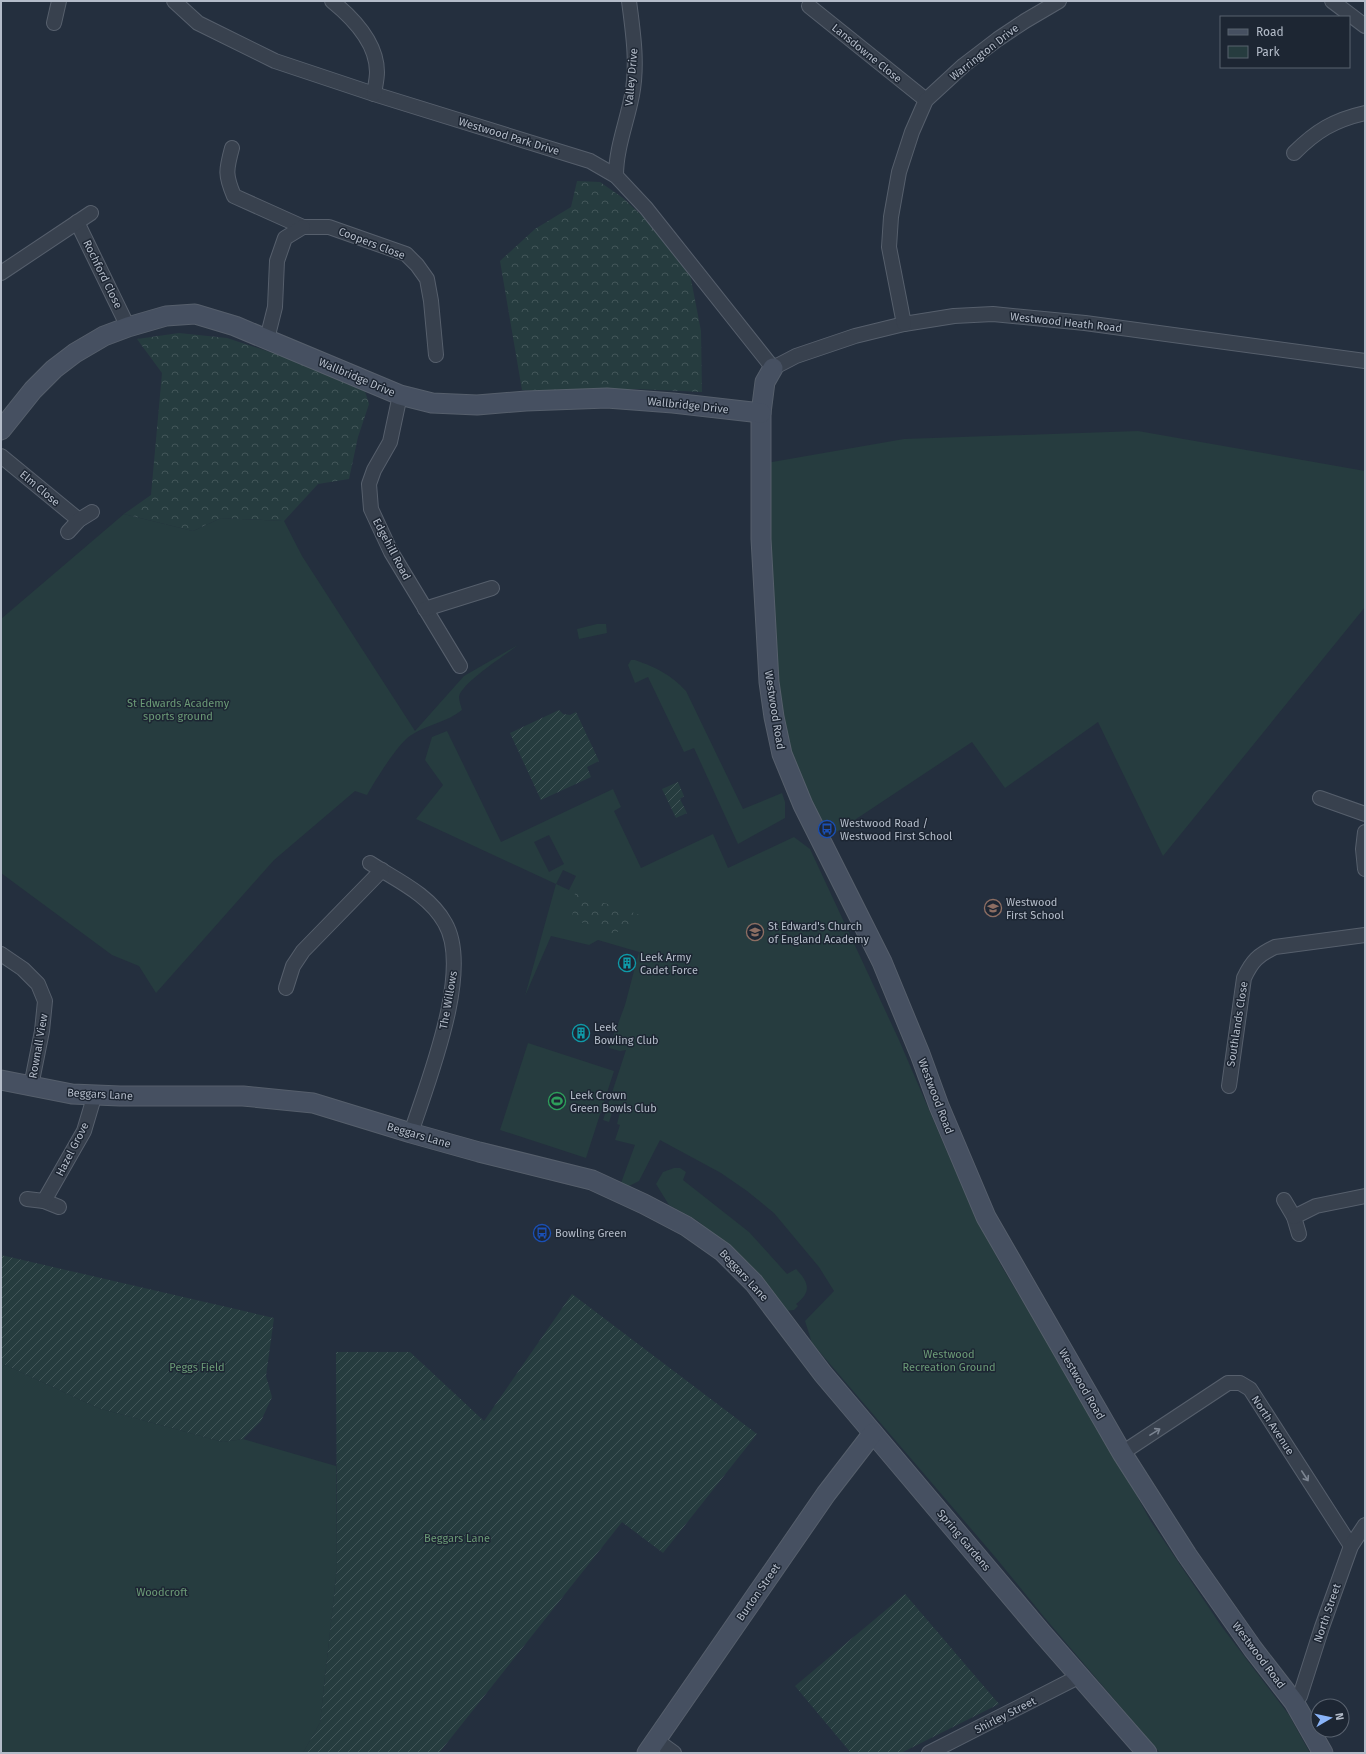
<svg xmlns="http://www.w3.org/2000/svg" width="1366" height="1754" font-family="'Fira Sans',sans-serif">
	<defs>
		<pattern id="forest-crowns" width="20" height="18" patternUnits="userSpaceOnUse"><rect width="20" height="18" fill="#263c3f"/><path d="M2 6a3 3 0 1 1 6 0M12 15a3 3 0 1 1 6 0" fill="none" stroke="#435659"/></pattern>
		<pattern id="garden-furrows" width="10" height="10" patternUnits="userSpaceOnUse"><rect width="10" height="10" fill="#263c3f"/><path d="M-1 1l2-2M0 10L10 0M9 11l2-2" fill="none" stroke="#435659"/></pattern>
	</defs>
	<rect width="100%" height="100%" fill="#242f3e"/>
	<g fill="#263c3f" fill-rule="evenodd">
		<polygon points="1138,431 1365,471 1365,607 1163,856 1098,722 1005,788 972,742 829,837 777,731 761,464 904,439"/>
		<path d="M124,514l69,17 28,-13 63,3 18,35 113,175 49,-55 54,-31c-12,10 -57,38 -59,52 0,4 2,9 3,13 -15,12 -33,14 -49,24 -14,7 -38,47 -46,61l-12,-4 -81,69 -118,133 -17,-27 -27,-11 -111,-82v-254z"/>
		<polygon points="597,624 606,624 607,633 579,639 577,629"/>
		<path d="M631,660h4c22,8 35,14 51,31l57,118 39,-16 3,9v16l-47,26 -44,-96 -10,4 -36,-75 -13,6 -7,-18z"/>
		<path d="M447,731l54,111 112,-53 8,18 -7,4 27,57 72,-34 15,34 66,-31 16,12 89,191 71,165 32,62 106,176 42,77 72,107 67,88 21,38h-150l-116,-136 -48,-59 -184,-215 -7,-22 29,-30 -15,-24 -45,-54 -27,-22 -26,-18 -61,-33 -21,41 -12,6 -6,-4 14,-38 -20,-5 5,-15 -3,-1 4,-16 -7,-1 -5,15 -6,-2 23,-70 -6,1 -11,-3 16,-43 14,-53 -41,-12 -9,5 -38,-9 -26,60 31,-112 -140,-65 27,-34 -18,-25 7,-23zM549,835l15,29 -15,8 -15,-30zM563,870l13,6 -7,14 -13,-6z"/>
		<polygon points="528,1043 614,1071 586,1158 500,1130"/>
		<path d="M674,1168h6l6,4 -3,8 66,52 38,42 9,-5c13,13 16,23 0,35l2,2 -4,4 -10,1 -59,-67 -27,-23 -29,-16 -13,-21 7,-12z"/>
		<polygon points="1,1363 98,1408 223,1442 243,1439 336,1466 337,1568 320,1723 303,1753 1,1753"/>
	</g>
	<g fill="url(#forest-crowns)">
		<polygon points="577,181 600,182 623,198 652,225 689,269 701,331 702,392 636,389 571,392 522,390 500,261 535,229 571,207"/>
		<polygon points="179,333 227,338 276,354 364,388 369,404 358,437 349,479 318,484 284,521 221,518 193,531 124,514 151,495 162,373 137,339"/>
		<polygon points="575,893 643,916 614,934 572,919"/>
	</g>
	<g fill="url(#garden-furrows)">
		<polygon points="559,710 563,714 570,715 576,712 599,761 587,767 591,777 541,800 510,733"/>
		<polygon points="678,782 684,796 680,799 687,813 676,818 662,789"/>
		<polygon points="1,1255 274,1318 266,1376 272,1397 261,1421 243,1439 223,1442 98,1408 1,1363"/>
		<polygon points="572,1294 757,1434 663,1553 622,1522 439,1753 303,1753 320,1723 337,1568 336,1352 410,1352 484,1421"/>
		<polygon points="905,1594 999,1704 901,1753 851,1753 795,1686"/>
	</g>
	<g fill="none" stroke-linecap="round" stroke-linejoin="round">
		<g stroke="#565f6c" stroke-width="16">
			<g id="street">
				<polyline points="174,1 198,23 275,61 374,94 590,161 616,176 646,208 773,368 796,356 855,336 904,324 954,316 993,314 1085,323 1365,361"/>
				<path d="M332,1c21,17 45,42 45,71 0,7 -2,15 -3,22"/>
				<polyline points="1332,1 1365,26"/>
				<polyline points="809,6 926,100"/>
				<polyline points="54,23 59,1"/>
				<path d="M232,148c-6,22 -7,27 2,48l69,31h26l77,27 11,11 10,14 4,22 5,54"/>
				<path d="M1294,153c22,-22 40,-33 71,-40"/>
				<path d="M616,176c0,-28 11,-54 16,-81 6,-31 1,-63 -3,-94"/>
				<polyline points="77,222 128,327"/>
				<polyline points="1,273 91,213"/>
				<polyline points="904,324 889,247 891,217 899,172 912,132 926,100 964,65 998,39 1025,21 1059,1"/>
				<polyline points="267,339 275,307 277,261 285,238 303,227"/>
				<polyline points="400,395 390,442 374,470 369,484 371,509 391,552 460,666"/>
				<polyline points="1,456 79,520"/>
				<polyline points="68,532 79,520 92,512"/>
				<polyline points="425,609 492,588"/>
				<polyline points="1320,798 1365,814"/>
				<polyline points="1365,832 1363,849 1365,869"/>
				<path d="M370,863c26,17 59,31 75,60 28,48 -18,160 -34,210"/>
				<polyline points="1,954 23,969 38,984 45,1001 42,1031 31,1086"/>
				<polyline points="286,988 293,966 303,951 382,870"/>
				<path d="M1229,1086l15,-108c8,-17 14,-23 31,-31l90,-12"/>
				<polyline points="27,1199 44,1201 59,1207"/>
				<polyline points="1284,1200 1294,1217 1299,1234"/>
				<polyline points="44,1201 84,1131 95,1094"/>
				<polyline points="1294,1217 1316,1206 1365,1196"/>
				<polyline points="1122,1453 1228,1383 1240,1383 1250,1389 1351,1546"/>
				<polyline points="1294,1702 1300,1696 1322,1627 1351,1546 1365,1525"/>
				<polyline points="656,1740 674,1753"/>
				<polyline points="929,1753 1080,1676"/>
			</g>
		</g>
		<g stroke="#565f6c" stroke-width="21">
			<g id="secondary">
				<polyline points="773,368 765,382 761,413 761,539 769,682 774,717 782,754 803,805 882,962 920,1054 939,1106 986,1217 1122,1453 1187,1555 1253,1649 1294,1702 1323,1753"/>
				<polyline points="1,430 33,390 54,369 75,353 104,336 128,327 166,316 195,314 235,326 400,395 432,403 477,405 526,401 607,398 673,403 761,413"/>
				<polyline points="1,1080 72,1094 120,1096 243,1096 313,1103 411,1133 479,1152 592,1180 644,1204 686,1226 723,1252 754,1283 823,1374 873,1433 1041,1632 1147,1753"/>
				<polyline points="647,1753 826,1494 873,1433"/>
			</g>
		</g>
		<use href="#street" stroke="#38414e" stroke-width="14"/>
		<use href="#secondary" stroke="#465061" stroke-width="19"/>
	</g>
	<defs><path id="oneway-shaft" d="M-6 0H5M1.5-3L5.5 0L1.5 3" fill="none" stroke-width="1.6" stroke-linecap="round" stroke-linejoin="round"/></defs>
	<g stroke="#7c8592">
		<use href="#oneway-shaft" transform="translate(1155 1432) rotate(-32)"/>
		<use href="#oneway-shaft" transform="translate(1305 1476) rotate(57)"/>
	</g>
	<defs>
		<g id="bus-ring" transform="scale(0.9)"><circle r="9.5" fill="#1d2633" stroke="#1a4fb4" stroke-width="1.5"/><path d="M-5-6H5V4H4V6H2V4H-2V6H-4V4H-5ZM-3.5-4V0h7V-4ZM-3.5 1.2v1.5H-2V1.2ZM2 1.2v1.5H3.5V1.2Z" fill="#1a4fb4"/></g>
		<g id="school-ring" transform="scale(0.9)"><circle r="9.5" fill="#1d2633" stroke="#8d6e63" stroke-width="1.5"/><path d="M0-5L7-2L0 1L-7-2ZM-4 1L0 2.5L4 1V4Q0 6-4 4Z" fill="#8d6e63"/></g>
		<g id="building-ring" transform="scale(0.9)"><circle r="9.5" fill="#1d2633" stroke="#0f9aa8" stroke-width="1.5"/><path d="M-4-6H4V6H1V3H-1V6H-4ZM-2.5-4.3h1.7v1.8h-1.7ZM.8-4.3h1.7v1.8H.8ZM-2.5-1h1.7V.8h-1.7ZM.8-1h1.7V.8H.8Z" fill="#0f9aa8"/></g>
		<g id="stadium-ring" transform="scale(0.9)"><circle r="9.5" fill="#1d2633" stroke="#2e9e5b" stroke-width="1.5"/><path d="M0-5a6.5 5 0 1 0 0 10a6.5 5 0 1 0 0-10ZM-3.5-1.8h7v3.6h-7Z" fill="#2e9e5b"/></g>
	</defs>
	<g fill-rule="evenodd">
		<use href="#bus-ring" x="827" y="829"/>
		<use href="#school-ring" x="993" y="908"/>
		<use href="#school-ring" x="755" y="932"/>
		<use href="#building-ring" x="627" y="963"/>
		<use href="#building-ring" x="581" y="1033"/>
		<use href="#stadium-ring" x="557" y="1101"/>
		<use href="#bus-ring" x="542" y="1233"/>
	</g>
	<g text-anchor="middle" stroke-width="3" stroke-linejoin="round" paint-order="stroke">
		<g font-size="11" fill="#b4bcc9" stroke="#1d2633">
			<text transform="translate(984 52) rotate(-38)" y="4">Warrington Drive</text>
			<text transform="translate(867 53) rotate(39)" y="4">Lansdowne Close</text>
			<text transform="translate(631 77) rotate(-85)" y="4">Valley Drive</text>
			<text transform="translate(509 136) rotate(17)" y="4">Westwood Park Drive</text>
			<text transform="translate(372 243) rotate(21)" y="4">Coopers Close</text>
			<text transform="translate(103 274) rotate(64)" y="4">Rochford Close</text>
			<text transform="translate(1066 322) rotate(6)" y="4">Westwood Heath Road</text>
			<text transform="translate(357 377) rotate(23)" y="4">Wallbridge Drive</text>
			<text transform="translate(688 405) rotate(6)" y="4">Wallbridge Drive</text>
			<text transform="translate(40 488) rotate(40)" y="4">Elm Close</text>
			<text transform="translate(392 549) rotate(62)" y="4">Edgehill Road</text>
			<text transform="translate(775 710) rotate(81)" y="4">Westwood Road</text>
			<text transform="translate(448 1000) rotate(-80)" y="4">The Willows</text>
			<text transform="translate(1237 1024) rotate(-81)" y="4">Southlands Close</text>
			<text transform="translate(38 1046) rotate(-80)" y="4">Rownall View</text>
			<text transform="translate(100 1094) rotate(3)" y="4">Beggars Lane</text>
			<text transform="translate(936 1096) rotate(69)" y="4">Westwood Road</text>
			<text transform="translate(419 1135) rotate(16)" y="4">Beggars Lane</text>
			<text transform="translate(72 1149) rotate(-63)" y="4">Hazel Grove</text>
			<text transform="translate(744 1275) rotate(47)" y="4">Beggars Lane</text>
			<text transform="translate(1082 1384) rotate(60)" y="4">Westwood Road</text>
			<text transform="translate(1273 1425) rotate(57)" y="4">North Avenue</text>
			<text transform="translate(964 1540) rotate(50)" y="4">Spring Gardens</text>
			<text transform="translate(758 1592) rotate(-55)" y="4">Burton Street</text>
			<text transform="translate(1327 1613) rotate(-71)" y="4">North Street</text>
			<text transform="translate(1259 1655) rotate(53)" y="4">Westwood Road</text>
			<text transform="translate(1005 1715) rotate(-27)" y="4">Shirley Street</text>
		</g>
		<g font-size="11" fill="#6b9a76" stroke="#1d2633">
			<text x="178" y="707">St Edwards Academy<tspan x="178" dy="13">sports ground</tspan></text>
			<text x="949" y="1358">Westwood<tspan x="949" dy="13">Recreation Ground</tspan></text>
			<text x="197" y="1371">Peggs Field</text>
			<text x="457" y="1542">Beggars Lane</text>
			<text x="162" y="1596">Woodcroft</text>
		</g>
		<g font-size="11" fill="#b4bcc9" stroke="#1d2633" text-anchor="start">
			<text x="840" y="827">Westwood Road /<tspan x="840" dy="13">Westwood First School</tspan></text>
			<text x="1006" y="906">Westwood<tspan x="1006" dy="13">First School</tspan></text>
			<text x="768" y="930">St Edward's Church<tspan x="768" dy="13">of England Academy</tspan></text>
			<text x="640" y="961">Leek Army<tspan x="640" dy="13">Cadet Force</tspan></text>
			<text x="594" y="1031">Leek<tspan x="594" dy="13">Bowling Club</tspan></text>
			<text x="570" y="1099">Leek Crown<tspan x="570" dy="13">Green Bowls Club</tspan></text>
			<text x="555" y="1237">Bowling Green</text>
		</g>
	</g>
	<rect width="1366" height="1754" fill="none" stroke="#b4bcc9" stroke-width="4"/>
	<rect x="1220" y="16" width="130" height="52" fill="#1d2633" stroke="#59626f"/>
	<rect x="1228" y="29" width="20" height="6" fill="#465061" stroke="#59626f"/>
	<text x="1256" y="36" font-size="12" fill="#b4bcc9">Road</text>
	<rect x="1228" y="46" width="20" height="12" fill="#263c3f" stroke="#59626f"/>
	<text x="1256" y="56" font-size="12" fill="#b4bcc9">Park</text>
	<g transform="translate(1330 1718) rotate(81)"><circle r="19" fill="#1d2633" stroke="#59626f"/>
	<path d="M0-3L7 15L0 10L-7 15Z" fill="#8ab4f8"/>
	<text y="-6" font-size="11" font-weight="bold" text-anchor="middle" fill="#b4bcc9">N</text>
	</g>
</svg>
